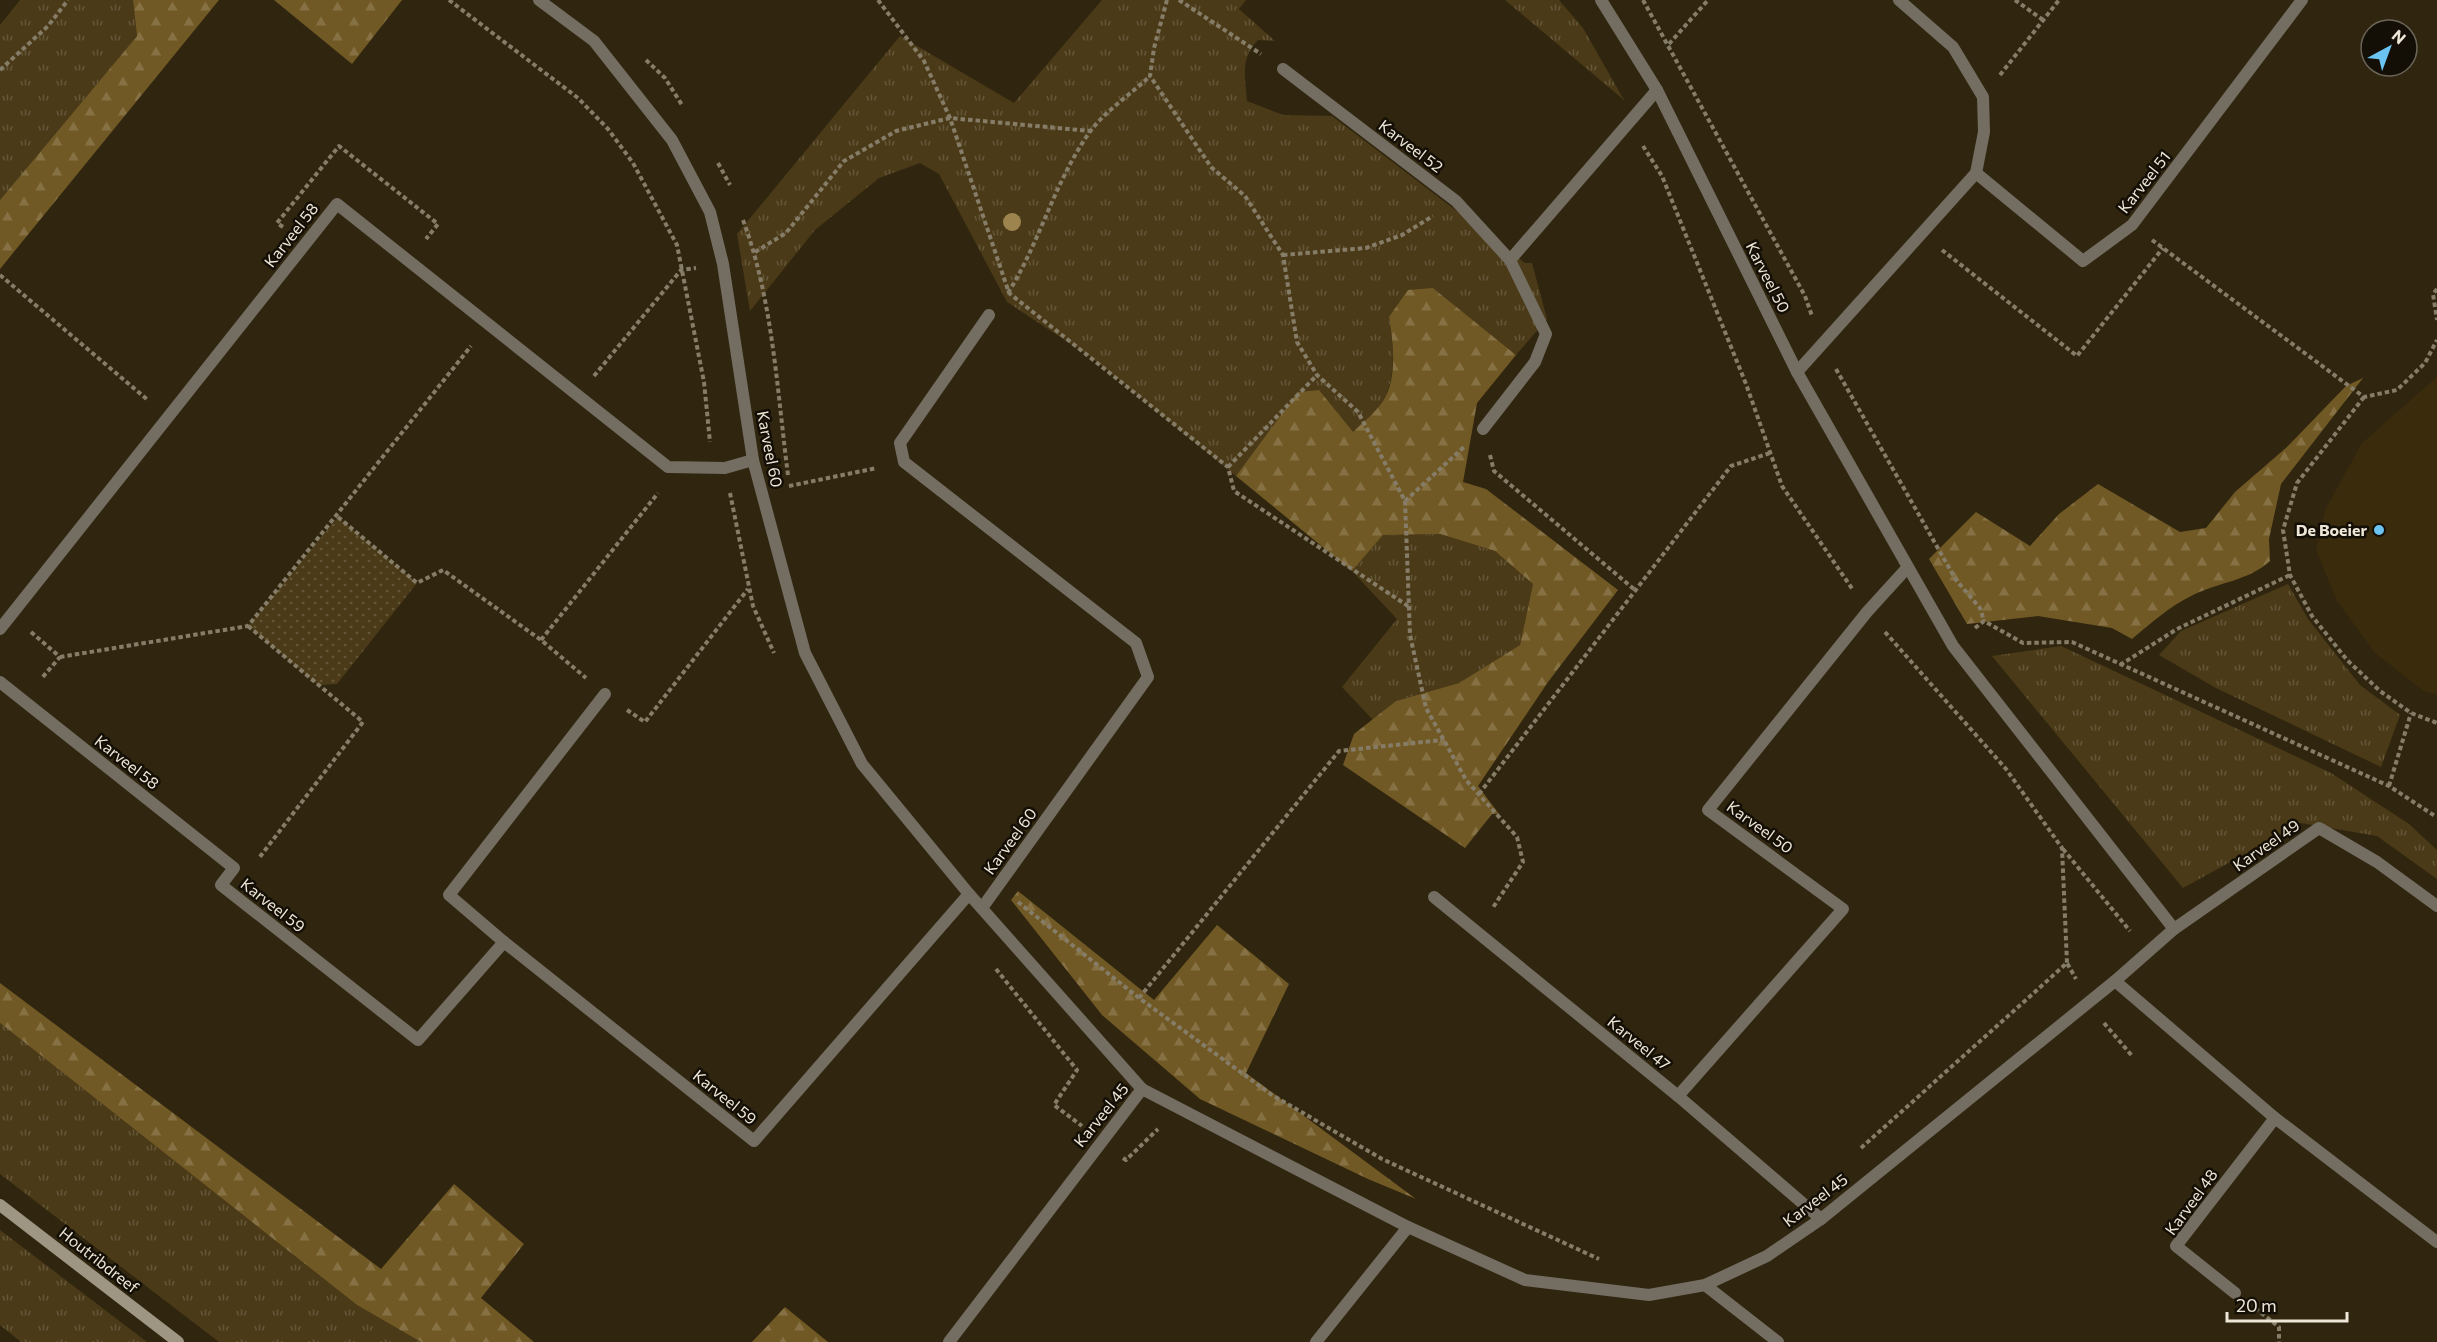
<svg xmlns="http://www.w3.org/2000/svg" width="2437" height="1342" font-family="Commissioner,sans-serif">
	<defs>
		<pattern id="grass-tufts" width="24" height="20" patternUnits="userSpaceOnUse" patternTransform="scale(1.5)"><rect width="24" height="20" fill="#4a3a17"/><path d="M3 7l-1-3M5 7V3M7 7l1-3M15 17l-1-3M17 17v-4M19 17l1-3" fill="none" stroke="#645638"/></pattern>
		<pattern id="forest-firs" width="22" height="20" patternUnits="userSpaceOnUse" patternTransform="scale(1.5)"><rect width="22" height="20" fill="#715925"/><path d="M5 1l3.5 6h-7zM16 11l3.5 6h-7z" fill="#867144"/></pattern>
		<pattern id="park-dots" width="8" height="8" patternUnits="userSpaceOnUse" patternTransform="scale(1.5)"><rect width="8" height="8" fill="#4a3a17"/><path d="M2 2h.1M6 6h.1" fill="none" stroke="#645638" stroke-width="1.8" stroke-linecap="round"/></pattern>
	</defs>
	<rect width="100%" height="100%" fill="#30250e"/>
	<polygon fill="#392b0b" points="2437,377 2437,694 2425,692 2375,653 2337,601 2316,550 2325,510 2362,443"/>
	<g fill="url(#grass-tufts)">
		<polygon points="20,0 133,0 137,36 0,200 0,25"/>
		<path d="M1102,0h144l-7,9 36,32 -17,-1c-18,18 -13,37 -11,61l36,14 49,1 193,147h7l15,56 -31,36 -83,-67 -44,29c4,27 8,56 -5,82 -6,12 -22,24 -32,34l-33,-43 -20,2 -63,84 -144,-118 -85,-56 -68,-128 -19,-11 -41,15 -64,52 -65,81 -13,-77 163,-198 114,67z"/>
		<polygon points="1505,0 1559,0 1583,28 1624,100"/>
		<polygon points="1440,534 1495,551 1533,584 1520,645 1459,683 1396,701 1373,720 1342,687 1397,619 1352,571 1383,535"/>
		<polygon points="2288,584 2308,619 2360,685 2400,715 2381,767 2216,688 2159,655 2181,631"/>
		<polygon points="2061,646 2331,773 2409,824 2437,850 2437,879 2377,836 2301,823 2183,888 1992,656"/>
		<polygon points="0,1023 357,1305 421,1342 219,1342 0,1174"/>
		<polygon points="0,1230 147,1342 21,1342 0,1325"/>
	</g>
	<g fill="url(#forest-firs)">
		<polygon points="133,0 219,0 0,269 0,200 137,36"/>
		<polygon points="274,0 402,0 352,64"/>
		<path d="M1433,288l83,67 -39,48 -14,79 23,7 132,101 -70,92 -70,104 21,28h-7l-27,34 -122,-83 11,-31 42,-33 63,-18 61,-38 13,-61 -38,-33 -55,-17 -57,1 -31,36 -116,-95 62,-84 21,-2 34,42c9,-9 22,-19 30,-31 15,-23 10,-59 6,-84l19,-27z"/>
		<path d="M2363,378l-82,106 -12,55 1,22c-22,20 -51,21 -77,34 -23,11 -42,28 -61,44l-20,-11 -74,-12 -71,8 -38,-65 47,-47 54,34 29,-32 39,-30 82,48 26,-4 29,-36 52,-45 59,-61z"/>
		<polygon points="1018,891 1154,1000 1217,925 1289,984 1246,1073 1416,1199 1368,1179 1200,1099 1102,1015 1011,900"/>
		<polygon points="0,983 381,1269 454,1184 524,1244 481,1298 534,1342 421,1342 357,1305 0,1023"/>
		<polygon points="785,1307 828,1342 752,1342"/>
	</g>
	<polygon fill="url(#park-dots)" points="338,517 417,583 337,684 318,685 248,626"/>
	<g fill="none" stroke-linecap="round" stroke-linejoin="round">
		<g stroke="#867d69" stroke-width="4" stroke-dasharray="4.5 3" stroke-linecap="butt">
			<polyline points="449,0 578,98 608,129 633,163 677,245 704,382 710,442"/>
			<polyline points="878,0 924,61 950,118 1009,293 1228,467 1234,491 1408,606"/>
			<polyline points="1167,0 1154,48 1150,76 1211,167 1245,196 1283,255 1297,342 1317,375 1358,412 1405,501 1410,635 1426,708 1466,780 1517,837 1523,862 1492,909"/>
			<polyline points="1179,0 1261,54"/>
			<polyline points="1643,0 1805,296 1812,316"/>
			<polyline points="2015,0 2043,20"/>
			<polyline points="1669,44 1708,0"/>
			<polyline points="646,60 665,78 682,105"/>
			<polyline points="0,70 48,26 68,0"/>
			<polyline points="2000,75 2059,0"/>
			<polyline points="1643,146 1662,176 1746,384 1782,486 1853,590"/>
			<polyline points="718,163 730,185"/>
			<path d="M743,220c30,80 34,171 45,255"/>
			<polyline points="283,227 277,223 339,146 438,224 426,239"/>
			<polyline points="2152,240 2364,397 2397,390 2425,363 2437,340"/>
			<polyline points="1942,250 2077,356 2163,248"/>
			<polyline points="755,252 786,233 844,161 896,131 950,118 1090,131"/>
			<polyline points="1283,255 1366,248 1402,235 1433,216"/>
			<polyline points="0,275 149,401"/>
			<polyline points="2437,289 2433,294 2437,320"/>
			<path d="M1008,293c32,-51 46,-110 81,-160 15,-21 42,-39 61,-57"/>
			<polyline points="1836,369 1956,580 1980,608 1984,621"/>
			<polyline points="594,376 681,270 696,268"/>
			<polyline points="2364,397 2297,483 2283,530 2290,575 2312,616 2347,660 2380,691 2411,713 2437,723"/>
			<polyline points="1490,455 1494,471 1635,590"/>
			<polyline points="1228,467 1317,375"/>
			<polyline points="789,486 877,468"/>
			<polyline points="730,493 753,606 774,653"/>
			<polyline points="1405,501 1464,447"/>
			<polyline points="338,517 417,583 443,570 541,640 586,678"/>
			<polyline points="248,626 363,722 259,858"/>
			<polyline points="1975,628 1984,621 2023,643 2072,642 2389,786 2435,816"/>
			<polyline points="31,632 60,657 41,679"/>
			<polyline points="1885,632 2006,769 2062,848 2067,963"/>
			<polyline points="541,640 658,493"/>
			<polyline points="60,657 248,626 471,346"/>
			<polyline points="2120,665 2177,629 2290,575"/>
			<polyline points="627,710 645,722 748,589"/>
			<polyline points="2389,786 2411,713"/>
			<polyline points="1479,794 1731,466 1770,453"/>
			<polyline points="2063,849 2130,931"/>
			<polyline points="1018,902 1139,998 1272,1095 1382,1159 1599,1259"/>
			<polyline points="996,969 1077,1070 1054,1105 1082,1126"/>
			<polyline points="1139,998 1339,751 1442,740"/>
			<polyline points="2104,1023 2133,1057"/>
			<polyline points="1861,1148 2067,963 2076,979"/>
			<polyline points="1123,1158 1126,1160 1158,1129"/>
			<polyline points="2255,1308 2279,1327 2279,1342"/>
		</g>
		<g stroke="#736d62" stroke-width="12">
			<polyline points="1899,0 1953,47 1983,97 1984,132 1976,173"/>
			<polyline points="1283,69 1456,201 1510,260 1546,334 1535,362 1483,429"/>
			<polyline points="1510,260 1657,90"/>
			<polyline points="1797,372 1976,173 2083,261 2132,225 2302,0"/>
			<polyline points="0,629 337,204 668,467 725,468 753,460"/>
			<polyline points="0,682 234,868 221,885 418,1040 504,942 754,1141 969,894"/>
			<polyline points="1434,897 1678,1096 1821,1219"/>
			<polyline points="982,908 1148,677 1136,643 904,462 900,443 989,315"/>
			<polyline points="504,942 449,895 605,694"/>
			<polyline points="2115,981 2275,1118 2437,1242"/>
			<polyline points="1678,1096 1843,909 1708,810 1867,612 1907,568"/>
			<polyline points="1705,1285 1778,1342"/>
			<polyline points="2235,1293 2176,1246 2275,1118"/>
			<polyline points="1316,1342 1408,1227"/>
		</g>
		<g stroke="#736d62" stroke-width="12">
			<polyline points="539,0 594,41 672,140 710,212 723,264 753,460 805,653 862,764 969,894 1142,1089 1408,1227 1525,1280 1649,1295 1705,1285 1767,1256 1821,1219 2115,981 2174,929 2319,828 2377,862 2437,906"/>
			<polyline points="1601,0 1657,90 1797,372 1953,646 2174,929"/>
			<polyline points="949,1342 1142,1089"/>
		</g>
		<polyline stroke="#9e9583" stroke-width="12" points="0,1205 178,1342"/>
	</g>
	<circle fill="#9d834e" cx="1012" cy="222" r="9"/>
	<circle fill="#6bc3f2" stroke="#140f06" stroke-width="2" cx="2379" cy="530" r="6"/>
	<g text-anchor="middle" stroke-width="5" stroke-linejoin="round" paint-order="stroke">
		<g font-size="16" fill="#eee7d8" stroke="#140f06">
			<text transform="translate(1411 146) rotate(37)" y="6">Karveel 52</text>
			<text transform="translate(2144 182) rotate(-52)" y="6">Karveel 51</text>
			<text transform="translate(291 235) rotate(-52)" y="6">Karveel 58</text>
			<text transform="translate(1768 277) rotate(63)" y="6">Karveel 50</text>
			<text transform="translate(770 449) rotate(79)" y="6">Karveel 60</text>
			<text transform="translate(127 762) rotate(38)" y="6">Karveel 58</text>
			<text transform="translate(1760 827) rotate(36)" y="6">Karveel 50</text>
			<text transform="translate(1010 841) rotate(-54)" y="6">Karveel 60</text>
			<text transform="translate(2266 845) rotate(-35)" y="6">Karveel 49</text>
			<text transform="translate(273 905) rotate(38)" y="6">Karveel 59</text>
			<text transform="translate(1639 1043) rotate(39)" y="6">Karveel 47</text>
			<text transform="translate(725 1097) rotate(39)" y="6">Karveel 59</text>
			<text transform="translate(1101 1115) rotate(-51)" y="6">Karveel 45</text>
			<text transform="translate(1815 1200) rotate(-37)" y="6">Karveel 45</text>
			<text transform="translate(2191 1202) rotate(-54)" y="6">Karveel 48</text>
			<text transform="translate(99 1260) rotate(38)" y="6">Houtribdreef</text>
		</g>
		<g font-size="16" font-weight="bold" fill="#eee7d8" stroke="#140f06" text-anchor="end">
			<text x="2367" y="536">De Boeier</text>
		</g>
	</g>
	<g transform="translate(2389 48) rotate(41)"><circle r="28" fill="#140f06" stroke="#6b655a" stroke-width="1.5"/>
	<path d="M0-4.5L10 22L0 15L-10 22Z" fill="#6bc3f2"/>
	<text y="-9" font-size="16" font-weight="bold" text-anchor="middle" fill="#eee7d8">N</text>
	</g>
	<path d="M2227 1312v9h120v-9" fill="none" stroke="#eee7d8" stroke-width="3"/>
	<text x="2236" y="1312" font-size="18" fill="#eee7d8" stroke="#140f06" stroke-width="4.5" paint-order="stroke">20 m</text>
</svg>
